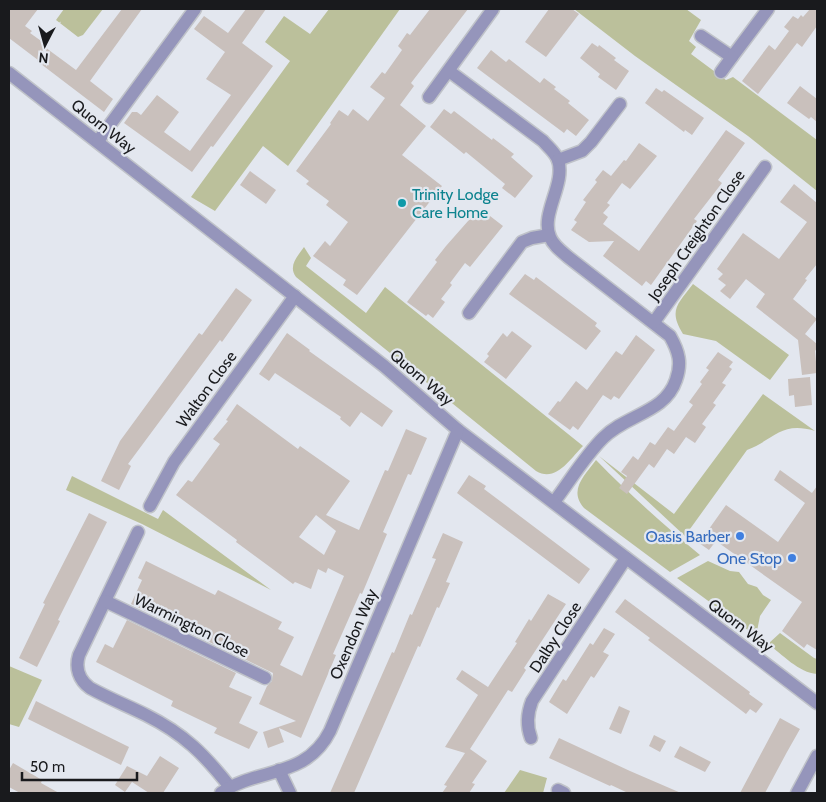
<svg xmlns="http://www.w3.org/2000/svg" width="826" height="802" font-family="Cabin,sans-serif">
	<rect width="100%" height="100%" fill="#e3e7ef"/>
	<g fill="#bbc09b">
		<polygon points="64,9 103,9 83,35 78,37 56,20"/>
		<polygon points="329,9 400,9 288,166 263,146 215,211 191,197 290,61 265,42 284,16 310,34"/>
		<polygon points="574,9 686,9 701,20 689,41 696,47 691,54 726,80 733,77 817,140 817,191 748,136 635,56"/>
		<path d="M304,247l7,11 -5,8 60,47 19,-26 198,159c-13,13 -27,37 -47,25l-240,-194c-8,-11 1,-20 8,-30z"/>
		<path d="M693,284l96,71 -19,25 -54,-39 -33,-7c-15,-24 -5,-30 10,-50z"/>
		<path d="M763,394l52,37c-34,-10 -40,8 -68,19l-57,79 -2,7 -2,1 -87,-81 75,58z"/>
		<path d="M596,460c33,34 68,65 104,95l-30,17 -86,-64c-16,-18 1,-33 12,-48z"/>
		<polygon points="72,476 158,519 163,510 271,590 142,524 66,490"/>
		<polygon points="708,561 730,571 739,572 748,584 757,587 763,595 771,600 760,616 756,636 677,578"/>
		<path d="M780,633l34,25 3,1v15c-18,-1 -35,-20 -49,-30z"/>
		<polygon points="9,666 42,680 19,727 9,724"/>
		<polygon points="520,770 547,778 543,793 504,793"/>
	</g>
	<g fill="#c9c0bc" fill-rule="evenodd">
		<polygon points="9,9 38,9 25,26 32,31 30,33 44,43 42,45 76,70 122,9 142,9 90,81 113,99 104,112 37,61 38,60 9,38"/>
		<polygon points="246,9 266,9 242,43 273,66 213,147 211,146 192,172 124,123 132,112 137,112 141,115 157,95 179,112 164,132 190,151 231,95 206,79 225,52 194,29 204,16 228,33"/>
		<polygon points="430,9 468,9 411,83 414,86 400,105 426,126 402,155 442,186 357,295 343,285 346,280 313,256 325,241 330,246 348,222 326,205 329,201 306,184 309,181 296,171 331,124 330,123 339,110 348,116 353,109 368,121 385,98 370,87 382,72 385,74 402,50 398,46 407,33 410,35"/>
		<polygon points="549,9 572,9 579,14 546,57 525,42"/>
		<polygon points="810,9 817,9 817,26 802,47 797,43 758,94 742,81 769,45 775,50 789,31 784,27 793,16 798,19 801,15 803,17"/>
		<polygon points="592,43 598,47 599,45 616,58 614,60 629,71 616,90 598,77 600,74 580,58"/>
		<polygon points="491,50 506,62 509,59 540,83 544,78 556,87 554,89 570,101 568,103 589,120 576,136 567,129 564,133 477,68"/>
		<polygon points="800,86 817,99 817,122 811,117 809,119 787,103"/>
		<polygon points="656,88 662,92 664,90 704,118 692,135 685,130 684,132 645,103"/>
		<polygon points="444,109 451,114 454,111 492,140 493,138 514,154 511,157 533,176 515,198 502,188 505,184 466,152 464,154 430,127"/>
		<polygon points="726,130 745,143 718,180 722,183 694,219 697,221 651,285 646,281 642,286 603,256 614,241 589,242 571,230 577,222 574,220 586,202 583,200 597,182 595,180 603,170 611,176 624,160 626,161 639,143 657,156 630,189 622,183 607,203 610,205 603,213 608,217 603,224 639,251"/>
		<polygon points="250,171 276,190 266,204 240,185"/>
		<polygon points="794,184 817,203 817,264 805,279 807,280 793,299 817,319 805,334 817,344 817,348 815,351 817,373 802,375 798,340 756,307 765,294 746,279 730,299 720,291 726,285 718,279 723,274 717,269 743,233 779,259 807,222 780,202"/>
		<polygon points="476,212 487,220 490,216 503,226 470,267 465,263 450,283 452,285 441,299 445,302 433,318 428,314 426,316 407,302 437,262 435,260 446,246"/>
		<polygon points="525,274 534,280 536,277 597,323 595,326 601,331 586,350 509,294"/>
		<polygon points="236,288 252,300 222,342 220,340 128,464 131,466 119,490 101,481 120,441 199,333 202,335"/>
		<polygon points="512,331 532,346 506,379 484,362 489,356 487,354 503,333 507,337"/>
		<polygon points="287,333 310,350 309,351 393,411 382,427 361,412 350,427 340,419 341,417 275,373 269,381 259,374"/>
		<polygon points="636,335 655,350 619,399 614,396 611,400 603,395 578,430 573,426 570,430 548,414 558,401 560,402 576,381 587,390 616,351 622,355"/>
		<polygon points="718,352 733,362 729,367 732,369 722,383 726,385 713,403 716,405 702,424 706,427 695,443 686,437 674,454 667,449 654,468 649,464 627,494 619,488 627,476 621,472 633,456 638,460 650,442 655,445 668,427 674,431 693,405 689,402 702,384 700,382 709,370 706,368"/>
		<polygon points="810,377 812,405 795,407 794,395 789,396 788,379"/>
		<path d="M237,404l61,45 2,-3 50,35 -24,34 33,15 26,-60 3,1 18,-42 21,9 -16,37 -3,-1 -25,58 4,2 -25,60 -2,-1 -19,43 -8,18 3,1 -35,83 -22,-10 5,14 -16,6 -5,-16 33,-11 -37,-17 8,-18 5,-5 1,-8 -142,-69 11,-24 -4,-2 8,-17 69,34 3,-5 64,32 -4,7 16,8 -14,28 22,11 42,-100 -16,-8 -2,5 -8,-4 -7,20 -16,-7 -2,2 -57,-42 1,-2 -61,-45 12,-15 4,2 28,-38 -7,-5 15,-18 -2,-1zM316,515l20,16 -12,24 -25,-18z"/>
		<polygon points="780,470 812,493 817,486 817,650 807,644 804,648 782,631 802,602 716,541 709,550 699,543 726,505 778,542 805,503 774,480"/>
		<polygon points="469,475 486,486 484,489 590,569 579,584 457,493"/>
		<polygon points="89,513 107,522 58,620 60,621 37,667 19,658 45,604 43,603"/>
		<polygon points="443,533 463,542 446,582 450,583 439,608 437,607 420,647 418,646 354,793 330,793 392,652 394,653 410,614 412,615 436,559 432,558"/>
		<polygon points="548,594 566,604 524,668 526,670 512,692 508,690 470,749 487,761 472,783 475,784 469,793 442,793 447,786 444,785 465,753 445,747 478,695 456,679 462,670 488,687 517,643 515,642 529,619 531,621"/>
		<polygon points="625,599 750,692 749,694 763,704 756,713 750,709 746,714 648,640 650,638 615,612"/>
		<polygon points="127,620 236,673 229,687 252,697 239,723 258,732 249,749 214,733 217,728 171,706 173,701 96,662 105,644 113,648"/>
		<polygon points="604,628 615,634 603,652 609,655 594,678 591,676 567,714 549,702 563,679 566,681 590,643 593,645"/>
		<polygon points="36,701 129,747 121,765 28,719"/>
		<polygon points="619,706 630,711 621,734 609,729"/>
		<polygon points="780,718 800,729 787,752 765,793 740,793"/>
		<polygon points="654,735 666,741 660,752 649,746"/>
		<polygon points="559,738 630,771 681,793 628,793 611,785 610,786 549,758"/>
		<polygon points="680,746 711,762 705,772 674,757"/>
		<polygon points="160,756 179,768 163,793 149,793 132,782 125,792 115,785 127,766 147,776"/>
		<polygon points="13,763 42,780 41,783 59,793 20,793 9,787 9,770"/>
	</g>
	<g fill="none" stroke-linecap="round" stroke-linejoin="round">
		<g stroke="#bfc2c9" stroke-width="15">
			<g id="minor">
				<polyline points="701,36 732,57 768,9"/>
				<path d="M449,71l94,70c5,6 12,11 15,19 8,24 -18,54 -8,77 3,8 11,14 18,20l102,79c9,16 12,27 6,44 -11,33 -49,34 -73,58 -19,19 -33,43 -49,64"/>
				<polyline points="721,72 732,57"/>
				<polyline points="9,73 384,366 458,430 817,703"/>
				<polyline points="429,97 493,9"/>
				<polyline points="98,141 195,9"/>
				<polyline points="558,160 582,151 591,142 620,104"/>
				<polyline points="469,313 522,242 532,238 549,235"/>
				<polyline points="654,322 765,167"/>
				<polyline points="150,506 174,462 295,296"/>
				<path d="M138,532l-59,123c-4,13 0,25 11,33 18,10 38,18 56,27 38,19 58,39 84,72"/>
				<polyline points="105,601 265,678"/>
				<path d="M531,738c-5,-13 -4,-24 1,-37l94,-143"/>
				<polyline points="279,770 290,793"/>
				<polyline points="558,790 564,793"/>
				<path d="M221,793c37,-26 85,-14 109,-62l128,-301"/>
				<polyline points="797,793 817,756"/>
			</g>
		</g>
		<use href="#minor" stroke="#9595bb" stroke-width="12"/>
	</g>
	<circle fill="#0f9aa8" stroke="#e3e7ef" stroke-width="2" cx="402" cy="203" r="5"/>
	<g fill="#3f7fe0" stroke="#e3e7ef" stroke-width="2">
		<circle cx="740" cy="536" r="5"/>
		<circle cx="792" cy="558" r="5"/>
	</g>
	<g text-anchor="middle" stroke-width="4.5" stroke-linejoin="round" paint-order="stroke">
		<g font-size="16" fill="#191a1d" stroke="#e3e7ef">
			<text transform="translate(104 126) rotate(38)" y="6">Quorn Way</text>
			<text transform="translate(696 235) rotate(-55)" y="6">Joseph Creighton Close</text>
			<text transform="translate(422 377) rotate(40)" y="6">Quorn Way</text>
			<text transform="translate(206 389) rotate(-54)" y="6">Walton Close</text>
			<text transform="translate(192 625) rotate(26)" y="6">Warmington Close</text>
			<text transform="translate(741 625) rotate(37)" y="6">Quorn Way</text>
			<text transform="translate(353 634) rotate(-67)" y="6">Oxendon Way</text>
			<text transform="translate(555 637) rotate(-57)" y="6">Dalby Close</text>
		</g>
		<g font-size="16" fill="#0d838f" stroke="#e3e7ef" text-anchor="start">
			<text x="412" y="200">Trinity Lodge<tspan x="412" dy="18">Care Home</tspan></text>
		</g>
		<g font-size="16" fill="#366cbe" stroke="#e3e7ef" text-anchor="end">
			<text x="730" y="542">Oasis Barber</text>
			<text x="782" y="564">One Stop</text>
		</g>
	</g>
	<rect width="826" height="802" fill="none" stroke="#191a1d" stroke-width="20"/>
	<g transform="translate(45 45) rotate(186)" stroke="#e3e7ef" stroke-width="4" paint-order="stroke">
	<path d="M0-4L9 19L0 12L-9 19Z" fill="#191a1d"/>
	<text y="-8" font-size="14" font-weight="bold" text-anchor="middle" fill="#191a1d">N</text>
	</g>
	<path d="M22 772v8h115v-8" fill="none" stroke="#191a1d" stroke-width="2.5"/>
	<text x="30" y="772" font-size="15" fill="#191a1d" stroke="#e3e7ef" stroke-width="4" paint-order="stroke">50 m</text>
</svg>
